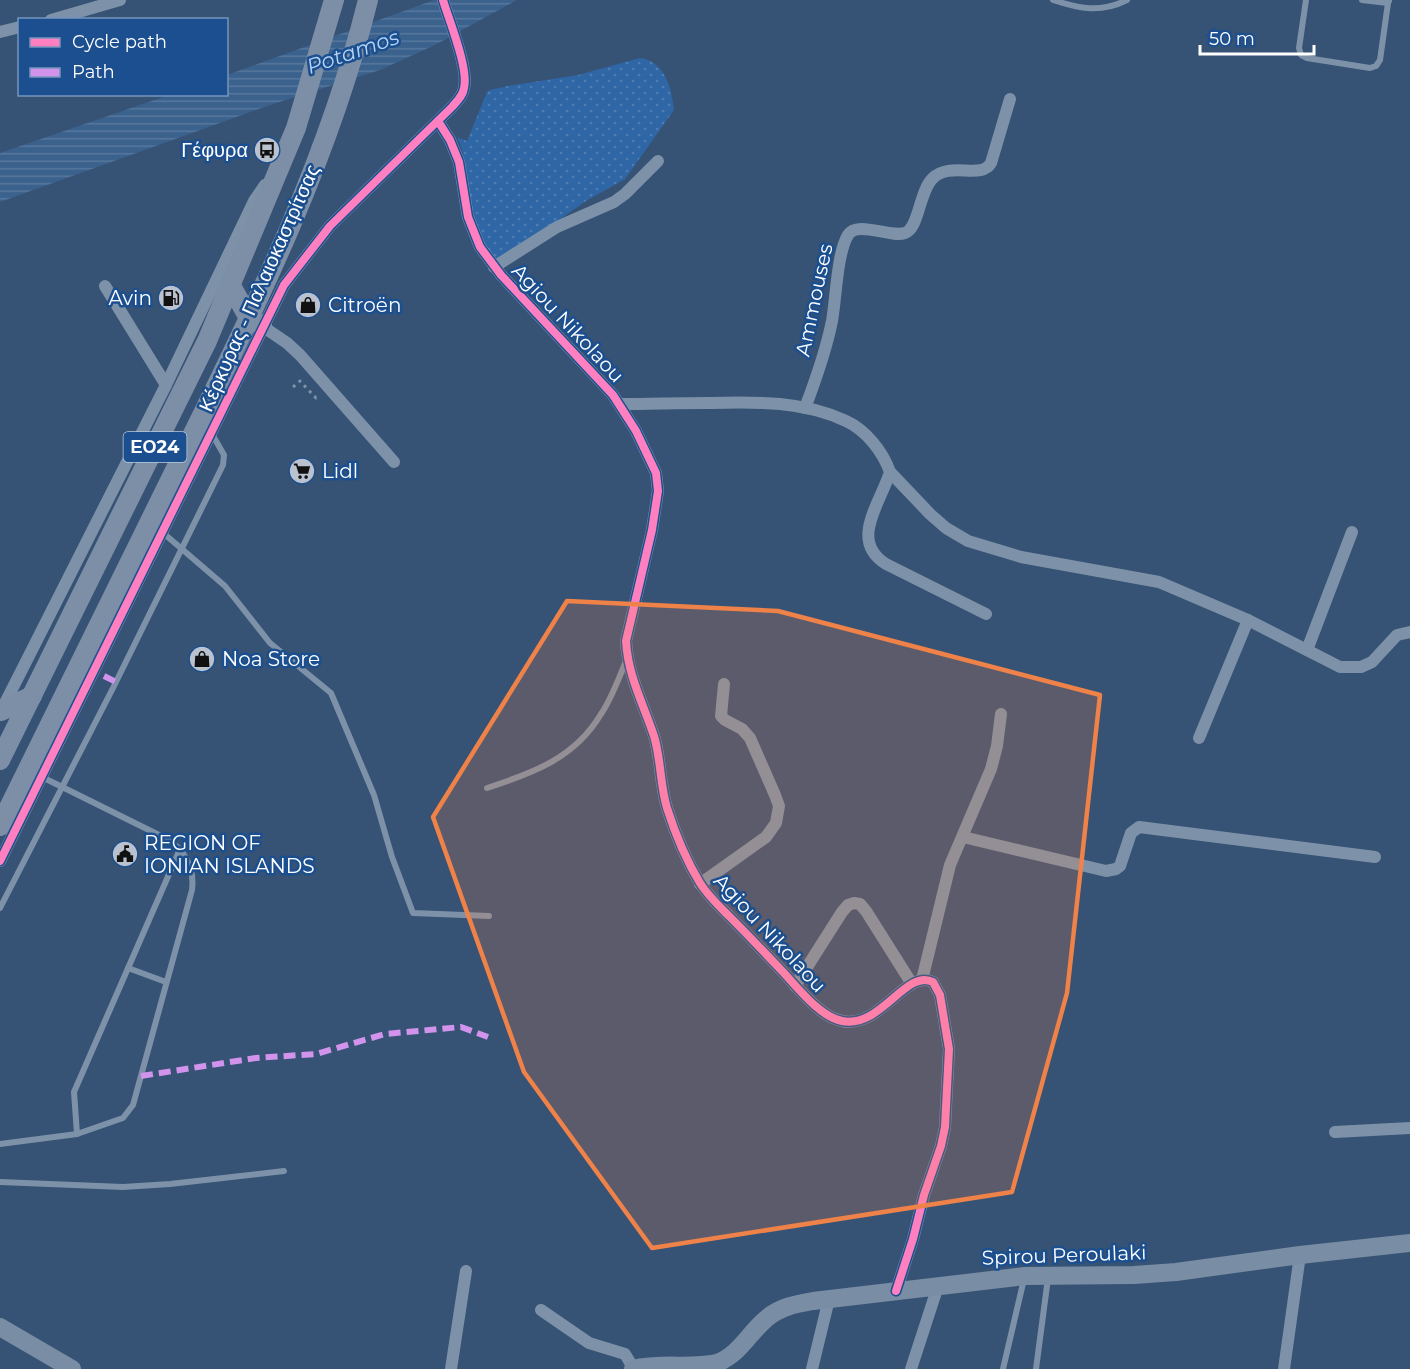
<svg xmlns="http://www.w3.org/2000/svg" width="1410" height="1369" font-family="Montserrat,sans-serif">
	<defs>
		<pattern id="grass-dots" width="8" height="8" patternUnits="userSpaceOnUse" patternTransform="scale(1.5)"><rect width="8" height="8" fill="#2f66a5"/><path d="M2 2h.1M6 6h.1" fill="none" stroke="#4e7db2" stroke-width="1.8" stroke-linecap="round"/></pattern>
		<pattern id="water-rules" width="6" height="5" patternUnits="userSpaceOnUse" patternTransform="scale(1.5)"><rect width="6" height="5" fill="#3b618d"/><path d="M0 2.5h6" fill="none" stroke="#58799e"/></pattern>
	</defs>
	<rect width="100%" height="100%" fill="#365274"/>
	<path fill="url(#grass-dots)" d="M640,58c25,3 32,31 34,52l-49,69 -39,22 -59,41 -32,19c-10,-16 -19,-32 -23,-51 -5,-25 -4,-49 -15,-73l10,4 20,-49 3,-2 18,-4 70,-11z"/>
	<polygon fill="url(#water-rules)" points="434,0 517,0 435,45 380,70 270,105 0,202 0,153 169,95 226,94 227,75"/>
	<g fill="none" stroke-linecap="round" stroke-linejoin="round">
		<polyline stroke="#7d92a8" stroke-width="3" stroke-dasharray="3 4.5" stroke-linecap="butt" points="293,387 300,381 316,398 319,396"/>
		<g stroke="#7d92a8" stroke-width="6">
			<path d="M1053,0c27,9 48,13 74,0"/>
			<polyline points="1306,0 1299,48 1301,55 1307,58 1370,68 1376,66 1380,60 1388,3"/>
			<polyline points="1362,0 1388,3 1389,1"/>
			<polyline points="162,532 225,586 270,643 331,693 374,795 392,857 413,913 489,916"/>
			<path d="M487,788c46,-15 88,-30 114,-74 11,-16 18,-37 26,-55"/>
			<polyline points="0,908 113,688 223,465 224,455 212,434"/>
			<polyline points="128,968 166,982"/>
			<path d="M77,1134l46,-16 10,-13 59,-215c2,-17 -2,-27 -12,-41"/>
			<polyline points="0,1144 77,1134 74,1092 180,849 170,841 155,833 42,777 42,775"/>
			<polyline points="0,1182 123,1187 170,1184 284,1171"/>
			<polyline points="1003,1369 1024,1279"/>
			<polyline points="1036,1369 1048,1278"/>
		</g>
		<g stroke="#7d92a8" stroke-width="12">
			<polyline points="51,20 120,0"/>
			<polyline points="0,32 20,27"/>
			<path d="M438,121l12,19 9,22 9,55 12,30 21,28 112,120 23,36 20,42 2,18 -6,39 -26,111c2,35 17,62 28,95 7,23 6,49 13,72 8,25 19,52 33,75 8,13 19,23 30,34 18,18 36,37 53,55 15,16 37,45 59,49 39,8 64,-53 91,-39l7,13 9,54 -4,78 -4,19 -17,49 -11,44 -17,52"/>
			<polyline points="494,267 557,227 614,202 625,194 658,161"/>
			<polyline points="105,286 166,385"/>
			<polyline points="262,326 287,343 300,355 394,462"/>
			<path d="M619,404c29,0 58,-1 87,-1 47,-1 96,-3 140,18 20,9 37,31 44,51 -10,32 -41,69 -4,92l100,50"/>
			<path d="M805,408c11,-29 21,-57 27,-87 4,-22 5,-68 16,-86 9,-15 42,3 57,-2 14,-4 14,-42 28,-55 18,-17 48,2 58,-15l19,-64"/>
			<polyline points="890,472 930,514 946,528 968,541 1021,557 1159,582 1248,620 1340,667 1361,667 1372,662 1397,635 1410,632"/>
			<polyline points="1307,650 1352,532"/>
			<polyline points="1,711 166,385 254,201 265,185"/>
			<polyline points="1199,738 1248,620"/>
			<polyline points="963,837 1106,871 1116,869 1120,866 1131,833 1139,827 1375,857"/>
			<path d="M0,861l284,-576 46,-59 122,-119c5,-6 11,-11 12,-19 5,-19 -15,-68 -21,-88"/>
			<polyline points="700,884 766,837 776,823 779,806 775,795 750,738 742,729 725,720 721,716 724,684"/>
			<polyline points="922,980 950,865 991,769 997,746 1001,714"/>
			<polyline points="795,986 842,912 848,905 854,903 860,904 866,911 912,984"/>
			<polyline points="1335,1132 1410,1128"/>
			<polyline points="541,1310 589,1343 625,1354 634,1369"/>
			<polyline points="451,1369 466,1271"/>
			<polyline points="812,1369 829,1299"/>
			<polyline points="911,1369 938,1286"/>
			<polyline points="1284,1369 1300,1255"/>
		</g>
		<g stroke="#798da4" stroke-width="18">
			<polyline points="0,1327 72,1369"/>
			<path d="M633,1369c28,-7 57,0 84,-6 22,-8 32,-30 49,-44 13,-12 30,-15 47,-18l212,-25 109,-1 42,-3 124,-17 110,-12"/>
		</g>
		<g stroke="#7d8ea7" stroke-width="20">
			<polyline points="231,286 249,318 262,326"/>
			<polyline points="1,711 32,696"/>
			<polyline points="0,760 207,341 296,128 334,0"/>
			<path d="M0,826c63,-130 128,-259 191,-388 70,-142 139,-284 177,-438"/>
		</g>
		<g stroke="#d193ec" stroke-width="6" stroke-dasharray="12 6" stroke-linecap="butt">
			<polyline points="104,676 116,682"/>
			<polyline points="141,1076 256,1058 316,1054 385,1034 461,1027 488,1037"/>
		</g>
		<g stroke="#1b4f8f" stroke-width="11">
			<g id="cycleway">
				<path d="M438,121l12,19 9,22 9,55 12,30 21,28 112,120 23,36 20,42 2,18 -6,39 -26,111c2,35 17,62 28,95 7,23 6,49 13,72 8,25 19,52 33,75 8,13 19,23 30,34 18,18 36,37 53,55 15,16 37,45 59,49 39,8 64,-53 91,-39l7,13 9,54 -4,78 -4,19 -17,49 -11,44 -17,52"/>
				<path d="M0,861l284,-576 46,-59 122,-119c5,-6 11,-11 12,-19 5,-19 -15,-68 -21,-88"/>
			</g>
		</g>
		<use href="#cycleway" stroke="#ff80c0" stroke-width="8"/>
	</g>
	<path fill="#ee8249" fill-opacity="0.2" stroke="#ee8249" stroke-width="4.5" stroke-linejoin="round" d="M567,601l211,10 322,84 -33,298 -55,199 -360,56 -128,-176 -91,-255z"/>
	<defs>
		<g id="bus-disc" transform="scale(1.35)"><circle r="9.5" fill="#b9c2ce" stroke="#1b4f8f"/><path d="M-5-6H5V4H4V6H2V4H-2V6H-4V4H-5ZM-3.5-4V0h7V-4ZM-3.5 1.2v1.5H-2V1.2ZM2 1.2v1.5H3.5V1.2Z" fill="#111"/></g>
		<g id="fuel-disc" transform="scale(1.35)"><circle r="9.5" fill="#b9c2ce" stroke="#1b4f8f"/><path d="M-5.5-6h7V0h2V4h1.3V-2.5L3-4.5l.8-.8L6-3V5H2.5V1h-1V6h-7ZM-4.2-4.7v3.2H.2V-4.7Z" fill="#111"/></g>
		<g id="shop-disc" transform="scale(1.35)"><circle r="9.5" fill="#b9c2ce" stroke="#1b4f8f"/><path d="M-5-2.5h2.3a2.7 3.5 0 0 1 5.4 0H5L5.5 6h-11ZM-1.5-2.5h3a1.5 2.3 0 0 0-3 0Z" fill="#111"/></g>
		<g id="supermarket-disc" transform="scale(1.35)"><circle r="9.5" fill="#b9c2ce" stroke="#1b4f8f"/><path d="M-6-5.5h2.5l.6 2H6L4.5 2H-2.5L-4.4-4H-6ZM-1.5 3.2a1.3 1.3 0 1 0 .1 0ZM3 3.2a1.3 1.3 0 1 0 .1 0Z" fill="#111"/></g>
		<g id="civic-disc" transform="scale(1.35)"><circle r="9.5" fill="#b9c2ce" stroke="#1b4f8f"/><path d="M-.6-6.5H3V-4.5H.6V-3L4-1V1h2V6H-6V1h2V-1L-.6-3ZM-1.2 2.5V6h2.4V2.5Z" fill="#111"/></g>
	</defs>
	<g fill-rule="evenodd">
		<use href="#bus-disc" x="267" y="150"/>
		<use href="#fuel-disc" x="171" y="298"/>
		<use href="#shop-disc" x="308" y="305"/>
		<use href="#supermarket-disc" x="302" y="471"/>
		<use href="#shop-disc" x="202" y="659"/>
		<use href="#civic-disc" x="125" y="854"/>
	</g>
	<g text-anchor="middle" stroke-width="5" stroke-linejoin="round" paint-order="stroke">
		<rect fill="#1b4f8f" stroke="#bbcadd" stroke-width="1.5" x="123.5" y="432" width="63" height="30" rx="4.5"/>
		<g font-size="18" font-weight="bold" fill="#fff">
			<text x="155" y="453">ΕΟ24</text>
		</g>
		<g font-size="20" fill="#fff" stroke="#1b4f8f" text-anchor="start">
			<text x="248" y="157" text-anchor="end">Γέφυρα</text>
			<text x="152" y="305" text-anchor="end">Avin</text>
			<text x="328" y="312">Citroën</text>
			<text x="322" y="478">Lidl</text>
			<text x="222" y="666">Noa Store</text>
			<text x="144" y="850">REGION OF<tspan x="144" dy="23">IONIAN ISLANDS</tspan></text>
		</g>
		<g font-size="20" fill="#fff" stroke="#1b4f8f">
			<text transform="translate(259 288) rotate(-66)" y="7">Κέρκυρας - Παλαιοκαστρίτσας</text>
			<text transform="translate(814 300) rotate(-78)" y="7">Ammouses</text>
			<text transform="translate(568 323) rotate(47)" y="7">Agiou Nikolaou</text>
			<text transform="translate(770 933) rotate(47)" y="7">Agiou Nikolaou</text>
			<text transform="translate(1064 1255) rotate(-2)" y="7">Spirou Peroulaki</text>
		</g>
		<g font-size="21" font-style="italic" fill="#b5d3f5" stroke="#1b4f8f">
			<text transform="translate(353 52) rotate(-19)" y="7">Potamos</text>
		</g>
	</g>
	<rect x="18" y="18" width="210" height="78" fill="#1b4f8f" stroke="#7695bc" stroke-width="1.5"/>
	<rect x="30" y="38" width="30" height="9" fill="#ff80c0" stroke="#7695bc" stroke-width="1.5"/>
	<text x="72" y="48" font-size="18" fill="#ffffff">Cycle path</text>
	<rect x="30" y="68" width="30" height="9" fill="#d193ec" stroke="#7695bc" stroke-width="1.5"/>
	<text x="72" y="78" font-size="18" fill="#ffffff">Path</text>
	<path d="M1200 45v9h114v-9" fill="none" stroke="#ffffff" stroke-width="3"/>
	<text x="1209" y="45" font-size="18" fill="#ffffff" stroke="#1b4f8f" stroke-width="4.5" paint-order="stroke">50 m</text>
</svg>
